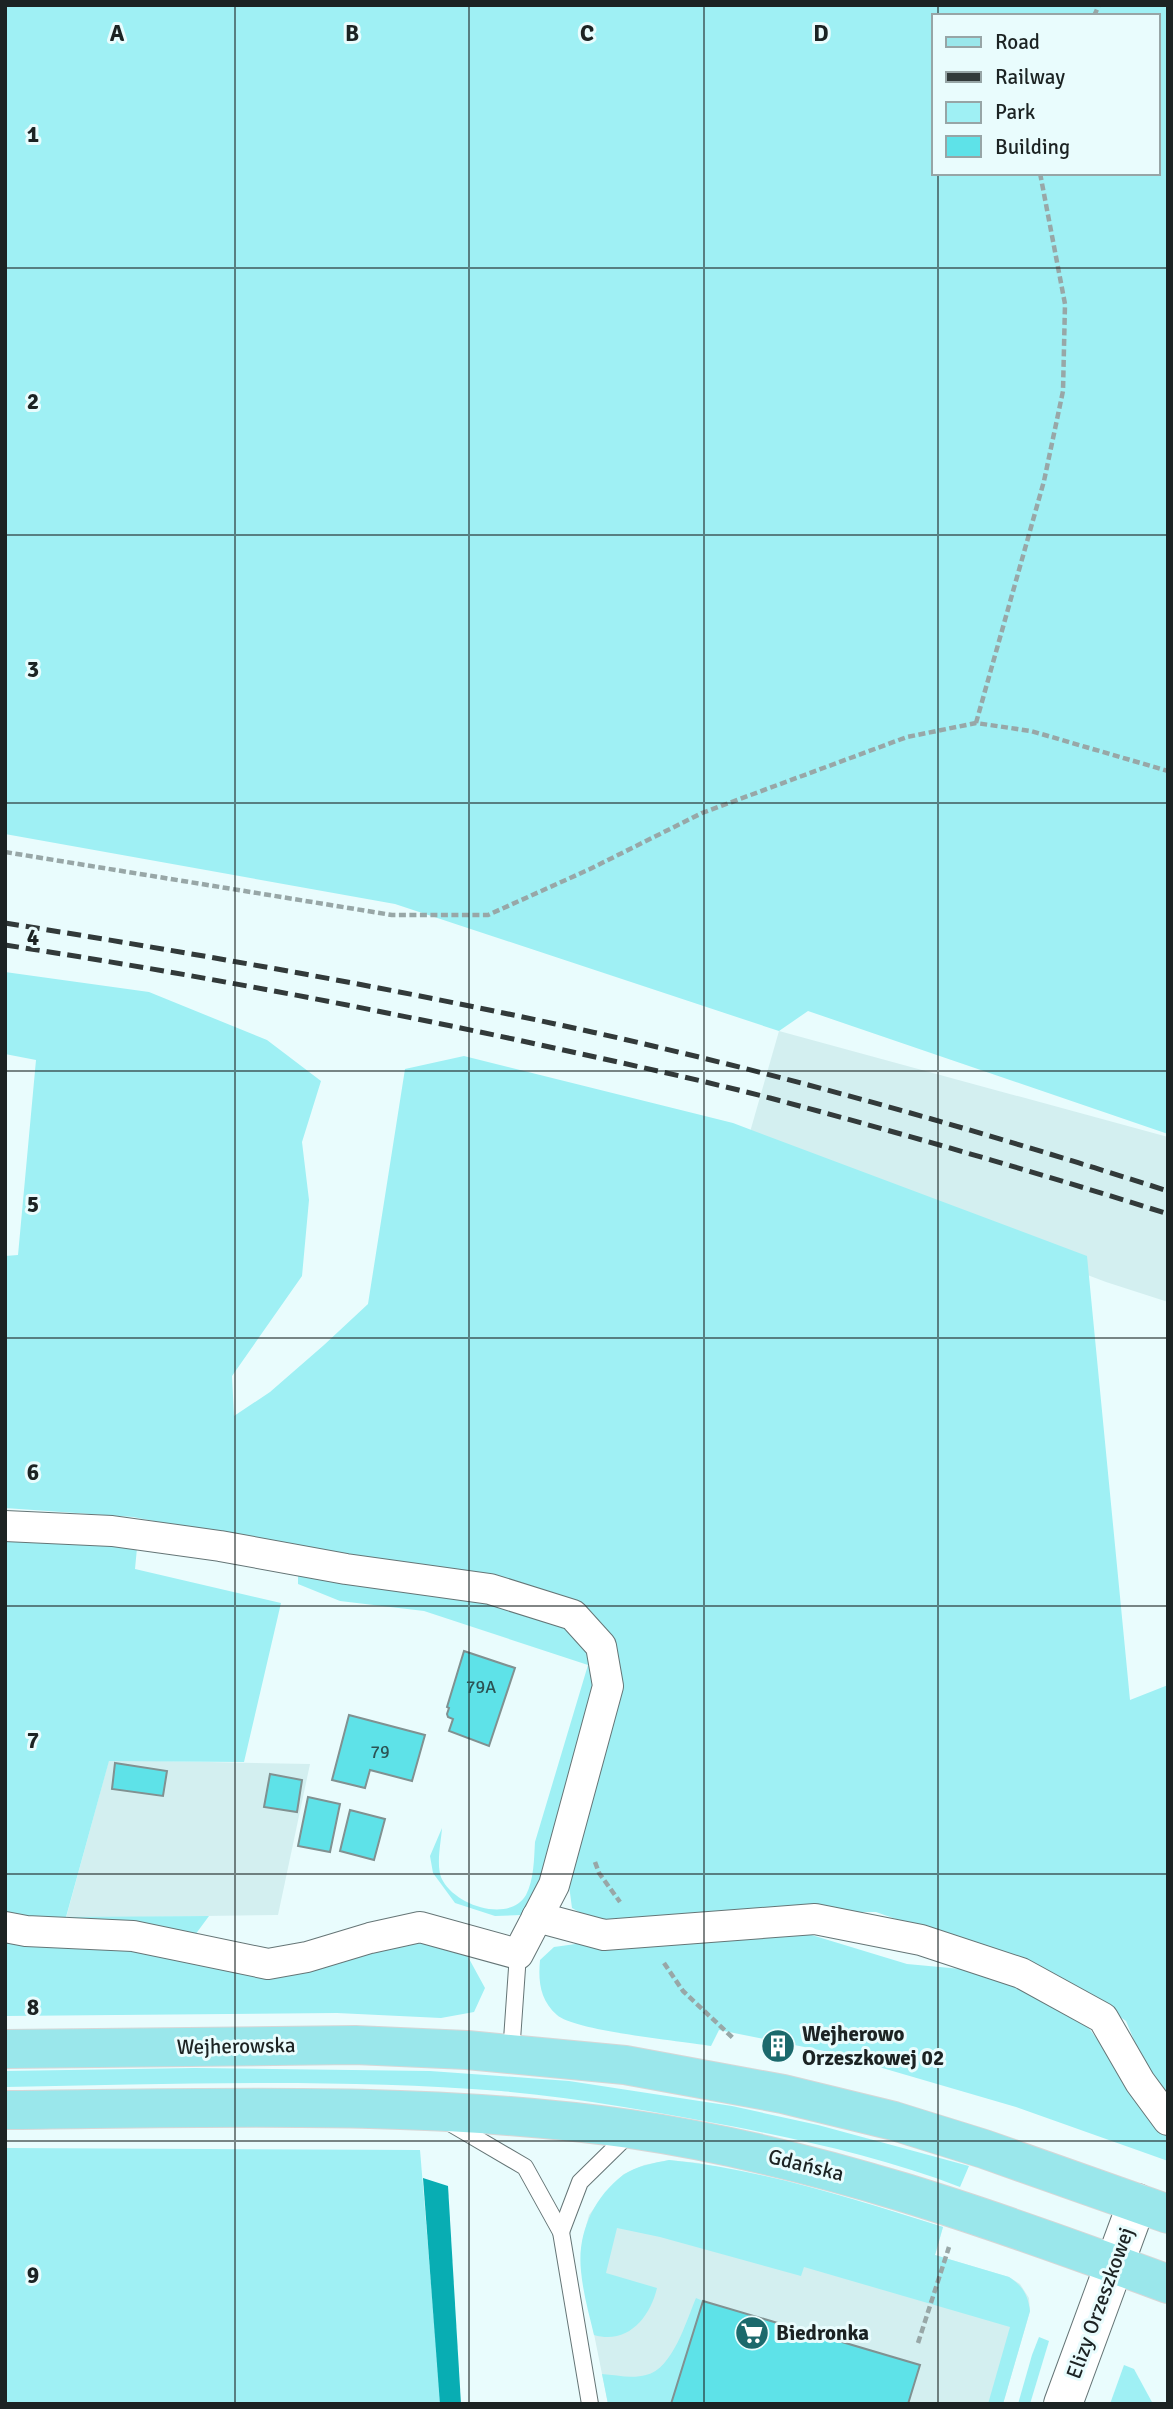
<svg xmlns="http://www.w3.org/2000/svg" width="1173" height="2409" font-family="Signika,sans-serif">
	<rect width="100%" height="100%" fill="#e9fcfd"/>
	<g fill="#d3eff0">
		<polygon points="779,1031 1168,1137 1168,1302 1106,1282 746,1146"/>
		<polygon points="109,1760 310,1764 278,1915 66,1918"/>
		<polygon points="669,2160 699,2163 762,2177 878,2207 943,2227 935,2255 1009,2277 1020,2284 1029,2298 1030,2311 1003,2404 608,2404 581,2269 582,2242 589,2215 607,2191 624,2174 644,2165"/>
	</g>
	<g fill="#9ff0f4" fill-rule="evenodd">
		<path d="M5,5h1163v1129l-360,-123 -29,20 -384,-127 -390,-70zM933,16h224v157h-224z"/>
		<polygon points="5,972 149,992 267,1040 321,1081 302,1142 309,1200 302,1276 232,1376 234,1416 270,1392 324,1345 368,1304 405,1069 464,1056 733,1123 1087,1256 1130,1700 1168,1685 1168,2109 1154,2088 1126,2021 1086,1993 998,1955 876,1912 772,1912 600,1924 572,1908 568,1878 608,1640 494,1586 133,1517 5,1508 5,1256 18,1255 36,1060 5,1054"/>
		<polygon points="5,1536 137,1548 135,1569 281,1603 244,1762 109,1761 66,1917 209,1916 195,1935 5,1920"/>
		<path d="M322,1572l226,42 34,21 15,30 -3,33 -47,184 -26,33 -26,1 -40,-13 -22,-30 -3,-17 12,-28c-1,15 -7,40 1,53 14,25 66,42 83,14 8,-15 8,-36 9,-53l53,-177 -164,-54 -84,-10 -42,-17v-9z"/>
		<path d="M805,1933l102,31 65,6 47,12 57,29 42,56 45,65 5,3v26l-152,-54 -192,-56 -105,-21 -8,16c-30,-5 -136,-15 -154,-31 -17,-15 -19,-34 -17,-55l14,-13 29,-4z"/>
		<polygon points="5,1934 211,1958 413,1939 467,1955 485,1988 474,2012 441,2018 337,2013 5,2016"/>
		<path d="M195,2068l235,3 139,10 163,25 86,19 151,41 -9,21c-72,-28 -149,-45 -224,-60 -78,-15 -156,-29 -235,-36 -164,-13 -331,-7 -496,-4v-16z"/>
		<polygon points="5,2148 420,2150 441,2404 5,2404"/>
		<path d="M669,2160c93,9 185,39 274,67l-8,28 74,22c14,9 19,18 21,34l-27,93h-15l22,-77 -206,-60 -3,9 -141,-39 -43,-9 -11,45 51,15c-7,30 -30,57 -63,47 -5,-21 -11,-42 -13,-64 -4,-37 12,-73 42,-96 13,-9 31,-12 46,-15z"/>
		<path d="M696,2298l7,3 -32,103h-63l-6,-30c14,1 30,5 44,1 27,-6 40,-54 50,-77z"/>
		<polygon points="1039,2337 1049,2341 1030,2404 1018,2404 1032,2355"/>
		<polygon points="1124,2365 1134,2369 1153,2404 1110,2404"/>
	</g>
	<polygon fill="#08adb3" points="423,2178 448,2186 461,2404 440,2404"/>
	<g fill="#5ee2e8" stroke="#809191" stroke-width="2">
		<polygon points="464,1651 515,1668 489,1746 449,1731 453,1719 448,1717 447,1714 449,1708 447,1707"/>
		<polygon points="349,1715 425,1735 412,1781 370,1770 365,1788 332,1780"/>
		<polygon points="115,1763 167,1771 163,1796 112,1789"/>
		<polygon points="270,1774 302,1780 297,1812 264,1807"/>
		<polygon points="308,1797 340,1804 330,1852 298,1846"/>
		<polygon points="350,1810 385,1819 374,1860 340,1851"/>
		<polygon points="766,2039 791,2045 790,2052 765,2046"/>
		<polygon points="703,2301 920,2365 908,2404 671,2404"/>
	</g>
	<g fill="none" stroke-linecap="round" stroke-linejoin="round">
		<g stroke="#657576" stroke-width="18">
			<g id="service">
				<polyline points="511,2054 518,1954"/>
				<polyline points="450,2123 525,2167 561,2232 590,2404"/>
				<polyline points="561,2232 580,2182 630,2133"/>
			</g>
		</g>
		<g stroke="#657576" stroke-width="32">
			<g id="minor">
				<polyline points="5,1526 112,1531 220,1546 346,1569 490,1589 573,1615 601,1646 608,1686 554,1885 518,1954 420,1927 370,1938 307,1957 268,1964 133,1936 26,1931 5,1927"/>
				<polyline points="537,1917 604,1935 815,1919 921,1940 1021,1973 1103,2018 1140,2082 1168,2120"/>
			</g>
		</g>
		<g stroke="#657576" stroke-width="40">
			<polyline id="tertiary" points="1063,2404 1137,2203"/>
		</g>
		<g stroke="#d6d7d7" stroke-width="40">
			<g id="primary">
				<polyline points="5,2049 355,2045 467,2050 625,2065 783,2094 894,2121 984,2149 1168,2214"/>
				<path d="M5,2110c208,-2 419,-10 625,19 186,27 363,90 538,155"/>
			</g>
		</g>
		<g stroke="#98a7a7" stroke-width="4.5" stroke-dasharray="7 3.5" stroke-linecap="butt">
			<polyline points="1094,16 1099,5"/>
			<polyline points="976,723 1044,481 1063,391 1065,304 1040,173"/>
			<polyline points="5,852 392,915 488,915 590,869 702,813 907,737 976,723 1031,731 1168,771"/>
			<polyline points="595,1862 599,1873 620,1902"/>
			<polyline points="664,1963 683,1991 734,2039"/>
			<polyline points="918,2343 949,2247"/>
		</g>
		<use href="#service" stroke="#fff" stroke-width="16"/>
		<use href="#minor" stroke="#fff" stroke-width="30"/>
		<use href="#tertiary" stroke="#fff" stroke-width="38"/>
		<use href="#primary" stroke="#9ae7eb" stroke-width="38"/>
		<g stroke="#323a3a" stroke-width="5" stroke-dasharray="14 7" stroke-linecap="butt">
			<path d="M5,923c200,32 399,67 596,111 191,43 380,97 567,157"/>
			<path d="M5,945c170,26 339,58 508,94 86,19 172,37 257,59 134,36 266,74 398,116"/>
		</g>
	</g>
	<path fill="none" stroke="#1c2323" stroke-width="2" stroke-opacity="0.55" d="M235,5v2399M469,5v2399M704,5v2399M938,5v11M938,173v2231M5,268h1163M5,535h1163M5,803h1163M5,1071h1163M5,1338h1163M5,1606h1163M5,1874h1163M5,2141h1163"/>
	<defs>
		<g id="building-disc" transform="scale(1.75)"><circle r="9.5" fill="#1c696c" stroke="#e9fcfd"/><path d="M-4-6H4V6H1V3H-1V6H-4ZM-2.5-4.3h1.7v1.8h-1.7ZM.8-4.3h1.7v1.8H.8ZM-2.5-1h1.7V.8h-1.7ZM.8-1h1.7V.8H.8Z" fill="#fff"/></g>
		<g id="supermarket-disc" transform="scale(1.75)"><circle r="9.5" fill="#1c696c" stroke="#e9fcfd"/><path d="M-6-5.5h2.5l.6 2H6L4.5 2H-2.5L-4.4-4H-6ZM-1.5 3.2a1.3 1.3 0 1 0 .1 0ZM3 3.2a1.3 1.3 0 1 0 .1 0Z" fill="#fff"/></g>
	</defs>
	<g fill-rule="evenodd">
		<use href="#building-disc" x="778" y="2046"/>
		<use href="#supermarket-disc" x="752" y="2333"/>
	</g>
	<g text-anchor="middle" stroke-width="6" stroke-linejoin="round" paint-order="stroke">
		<g font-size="18" fill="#2c5354">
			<text x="481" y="1693">79A</text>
			<text x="380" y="1758">79</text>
		</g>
		<g font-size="21" font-weight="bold" fill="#1c2323" stroke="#e9fcfd" text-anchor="start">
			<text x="802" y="2041">Wejherowo<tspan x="802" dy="24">Orzeszkowej 02</tspan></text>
			<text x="776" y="2340">Biedronka</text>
		</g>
		<g font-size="21" fill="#1c2323" stroke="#e9fcfd">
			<text transform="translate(236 2046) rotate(-1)" y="7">Wejherowska</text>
			<text transform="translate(806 2165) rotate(14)" y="7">Gdańska</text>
			<text transform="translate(1100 2303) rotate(-70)" y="7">Elizy Orzeszkowej</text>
		</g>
	</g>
	<g font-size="23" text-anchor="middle" font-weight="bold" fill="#1c2323" stroke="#e9fcfd" stroke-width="6" stroke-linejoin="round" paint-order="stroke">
		<text x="117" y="41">A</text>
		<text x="352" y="41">B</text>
		<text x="587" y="41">C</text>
		<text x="821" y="41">D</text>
		<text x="33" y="142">1</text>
		<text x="33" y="409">2</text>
		<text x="33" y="677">3</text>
		<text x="33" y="945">4</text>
		<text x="33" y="1212">5</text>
		<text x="33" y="1480">6</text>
		<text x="33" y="1748">7</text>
		<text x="33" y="2015">8</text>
		<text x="33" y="2283">9</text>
	</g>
	<rect width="1173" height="2409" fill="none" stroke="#1c2323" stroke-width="14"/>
	<rect x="932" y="14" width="228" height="161" fill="#e9fcfd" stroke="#97a5a6" stroke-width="2"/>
	<rect x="946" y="37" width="35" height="10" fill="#9ae7eb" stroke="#97a5a6" stroke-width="2"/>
	<text x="995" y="49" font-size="21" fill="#1c2323">Road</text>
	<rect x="946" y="72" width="35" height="10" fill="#323a3a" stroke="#97a5a6" stroke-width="2"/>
	<text x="995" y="84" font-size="21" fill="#1c2323">Railway</text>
	<rect x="946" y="102" width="35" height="21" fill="#9ff0f4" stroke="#97a5a6" stroke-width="2"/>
	<text x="995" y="119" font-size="21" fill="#1c2323">Park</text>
	<rect x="946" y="136" width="35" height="21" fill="#5ee2e8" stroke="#97a5a6" stroke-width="2"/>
	<text x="995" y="154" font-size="21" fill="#1c2323">Building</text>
</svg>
